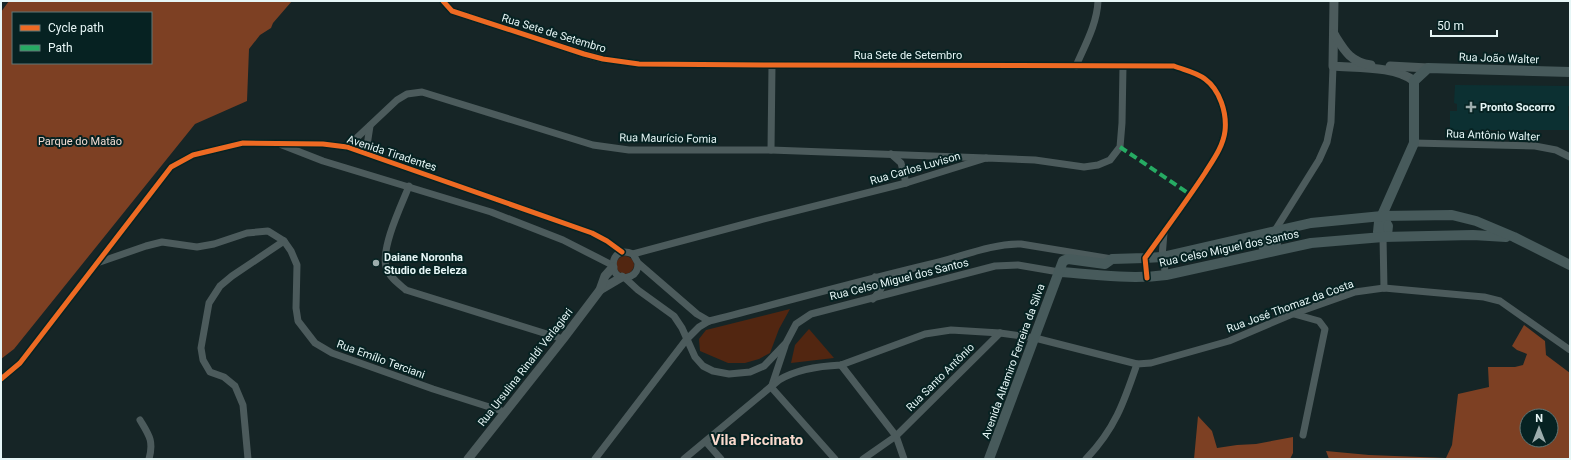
<svg xmlns="http://www.w3.org/2000/svg" width="1571" height="460" font-family="Roboto,sans-serif">
	<rect width="100%" height="100%" fill="#162526"/>
	<polygon fill="#0c3032" points="1455,85 1570,86 1570,106 1568,106 1569,130 1450,130 1450,111 1457,111 1457,104 1454,103"/>
	<g fill="#522611">
		<circle cx="625" cy="265" r="9"/>
		<polygon points="790,309 779,329 770,353 759,359 745,363 728,363 700,351 699,339 706,330"/>
		<polygon points="809,329 834,358 791,363 795,345"/>
	</g>
	<g fill="#7d4023" fill-rule="evenodd">
		<path d="M9,1h283l-19,22 -2,5 -11,7 -11,14 -2,52 -52,23 -181,225 -13,10v-347zM13,13h138v50h-138z"/>
		<path d="M1524,325l21,16 1,14 24,18v86h-241l-3,-8 43,4 77,3 6,-13 6,-51 31,-7 -1,-20h27l8,-2 4,-11 -10,-4 -5,-4zM1527,416h24v24h-24z"/>
		<polygon points="1198,416 1212,431 1217,448 1237,445 1256,444 1293,437 1293,453 1290,459 1194,459"/>
	</g>
	<g fill="none" stroke-linecap="round" stroke-linejoin="round">
		<g stroke="#4c5b5c" stroke-width="7">
			<path d="M443,1l9,10 132,43 19,5 36,5 133,1 402,1c10,4 22,6 31,13 15,11 22,34 20,52 -2,16 -12,29 -20,42 -19,29 -40,57 -60,85l2,20"/>
			<path d="M1076,66c9,-21 21,-42 22,-65"/>
			<polyline points="1414,143 1535,146 1556,150 1570,157"/>
			<polyline points="282,145 323,161 491,212 563,240 612,265"/>
			<polyline points="347,147 397,100 407,94 422,92 593,145 629,150 771,150 986,158"/>
			<polyline points="771,150 772,65"/>
			<polyline points="366,152 370,126"/>
			<polyline points="891,154 901,163 906,183"/>
			<path d="M409,186c-8,20 -28,61 -23,81 3,10 13,17 20,23l157,49"/>
			<polyline points="1274,232 1319,160 1327,142 1331,122 1333,66"/>
			<polyline points="1164,233 1162,257 1166,275"/>
			<polyline points="1383,237 1384,288"/>
			<polyline points="633,254 756,221 906,183 986,158 1035,160 1084,167 1098,165 1110,160 1120,147 1122,123 1123,66"/>
			<polyline points="97,263 146,246 162,242 197,247 214,244 247,233 268,231 284,241 291,251 297,265 296,308 298,321 315,343 332,353 433,389 505,412"/>
			<path d="M638,263c0,6 -2,11 -7,13 -23,11 -25,-34 2,-22l5,9 59,51 12,7"/>
			<polyline points="625,278 638,290 674,316 682,328 695,357 703,366 713,371 729,374 750,372 764,366 786,343 796,324 811,314 995,266 1018,265 1059,272"/>
			<path d="M873,299c5,-6 11,-11 8,-19l-6,-3"/>
			<polyline points="1294,314 1319,321 1325,329 1303,435"/>
			<polyline points="841,365 896,436 904,459"/>
			<polyline points="1,379 20,363 171,167 193,155 243,143 323,144 347,147 592,233 607,241 622,252"/>
			<polyline points="772,385 785,346"/>
			<polyline points="771,387 835,459"/>
			<path d="M140,420c9,15 14,21 9,39"/>
			<polyline points="706,442 721,459"/>
			<polyline points="248,459 243,405 235,386 224,377 210,372 203,360 201,348 209,303 220,286 232,276 284,241"/>
			<path d="M595,459l91,-119 13,-13 10,-6c75,-19 150,-40 226,-58 29,-7 55,-19 86,-19l91,15"/>
			<path d="M684,459l95,-79c18,-11 41,-14 62,-15l84,-31 26,-4 49,3 35,5 102,26"/>
			<polyline points="863,459 896,436 1000,333"/>
			<path d="M1086,459c29,-30 38,-57 51,-95l14,-1 78,-22 61,-26 65,-23 29,-4 100,9 16,4 70,49"/>
		</g>
		<g stroke="#4c5b5c" stroke-width="9">
			<path d="M1334,1l-1,65c24,2 63,0 81,15"/>
			<path d="M1334,34c10,16 16,28 37,31"/>
			<polyline points="1390,66 1428,68"/>
			<polyline points="600,290 622,277"/>
			<polyline points="468,459 563,339 600,290 605,276 613,267"/>
		</g>
		<g stroke="#475a5b" stroke-width="10">
			<polyline points="1382,216 1388,226 1387,235 1383,237"/>
			<polyline points="1383,237 1378,232 1379,222 1414,143 1414,81 1428,68 1570,72"/>
			<path d="M1264,248c5,-1 9,-2 12,-4l-2,-12 -7,4 -1,3c0,5 3,8 6,11"/>
			<path d="M1059,272c36,2 71,8 107,3l145,-32 72,-6 90,-2 33,2"/>
			<polyline points="989,459 1063,261 1068,259 1105,264 1112,259 1145,258 1162,257 1311,223 1382,216 1452,215 1476,221 1514,237 1570,265"/>
		</g>
		<polyline stroke="#26ab63" stroke-width="4" stroke-dasharray="8 4" stroke-linecap="butt" points="1120,147 1191,195"/>
		<g stroke="#062222" stroke-width="8">
			<g id="cycleway">
				<path d="M443,1l9,10 132,43 19,5 36,5 133,1 402,1c10,4 22,6 31,13 15,11 22,34 20,52 -2,16 -12,29 -20,42 -19,29 -40,57 -60,85l2,20"/>
				<polyline points="1,379 20,363 171,167 193,155 243,143 323,144 347,147 592,233 607,241 622,252"/>
			</g>
		</g>
		<use href="#cycleway" stroke="#ed6a23" stroke-width="5"/>
	</g>
	<g fill="#9dadad" stroke="#062222" stroke-width="1.5">
		<path d="M1469 101h4v4h4v4h-4v4h-4v-4h-4v-4h4z"/>
		<circle cx="376" cy="263" r="4"/>
	</g>
	<g text-anchor="middle" stroke-width="4" stroke-linejoin="round" paint-order="stroke">
		<g font-size="11" fill="#e6f6f6" stroke="#062222">
			<text transform="translate(554 33) rotate(17)" y="4">Rua Sete de Setembro</text>
			<text x="908" y="59">Rua Sete de Setembro</text>
			<text transform="translate(1499 58) rotate(2)" y="4">Rua João Walter</text>
			<text transform="translate(1493 135) rotate(2)" y="4">Rua Antônio Walter</text>
			<text transform="translate(668 138) rotate(1)" y="4">Rua Maurício Fomia</text>
			<text transform="translate(392 153) rotate(18)" y="4">Avenida Tiradentes</text>
			<text transform="translate(915 168) rotate(-16)" y="4">Rua Carlos Luvison</text>
			<text transform="translate(1229 248) rotate(-12)" y="4">Rua Celso Miguel dos Santos</text>
			<text transform="translate(899 279) rotate(-14)" y="4">Rua Celso Miguel dos Santos</text>
			<text transform="translate(1290 306) rotate(-20)" y="4">Rua José Thomaz da Costa</text>
			<text transform="translate(381 359) rotate(20)" y="4">Rua Emílio Terciani</text>
			<text transform="translate(1013 361) rotate(-70)" y="4">Avenida Altamiro Ferreira da Silva</text>
			<text transform="translate(525 367) rotate(-52)" y="4">Rua Ursulina Rinaldi Verlagieri</text>
			<text transform="translate(940 377) rotate(-45)" y="4">Rua Santo Antônio</text>
		</g>
		<g font-size="11" font-weight="bold" fill="#e6f6f6" stroke="#062222" text-anchor="start">
			<text x="1480" y="111">Pronto Socorro</text>
			<text x="384" y="261">Daiane Noronha<tspan x="384" dy="13">Studio de Beleza</tspan></text>
		</g>
		<g font-size="11" fill="#f2dbd2" stroke="#062222">
			<text x="80" y="145">Parque do Matão</text>
		</g>
		<g font-size="15" font-weight="bold" fill="#f9d9cc" stroke="#062222">
			<text x="757" y="445">Vila Piccinato</text>
		</g>
	</g>
	<rect width="1571" height="460" fill="none" stroke="#e6f6f6" stroke-width="4"/>
	<rect x="12" y="12" width="140" height="52" fill="#062222" stroke="#607777"/>
	<rect x="20" y="25" width="20" height="6" fill="#ed6a23" stroke="#607777"/>
	<text x="48" y="32" font-size="12" fill="#e6f6f6">Cycle path</text>
	<rect x="20" y="45" width="20" height="6" fill="#26ab63" stroke="#607777"/>
	<text x="48" y="52" font-size="12" fill="#e6f6f6">Path</text>
	<g transform="translate(1539 428)"><circle r="19" fill="#062222" stroke="#607777"/>
	<path d="M0-3L7 15L0 10L-7 15Z" fill="#9dadad"/>
	<text y="-6" font-size="11" font-weight="bold" text-anchor="middle" fill="#e6f6f6">N</text>
	</g>
	<path d="M1431 30v6h66v-6" fill="none" stroke="#e6f6f6" stroke-width="2"/>
	<text x="1437" y="30" font-size="12" fill="#e6f6f6" stroke="#062222" stroke-width="3" paint-order="stroke">50 m</text>
</svg>
